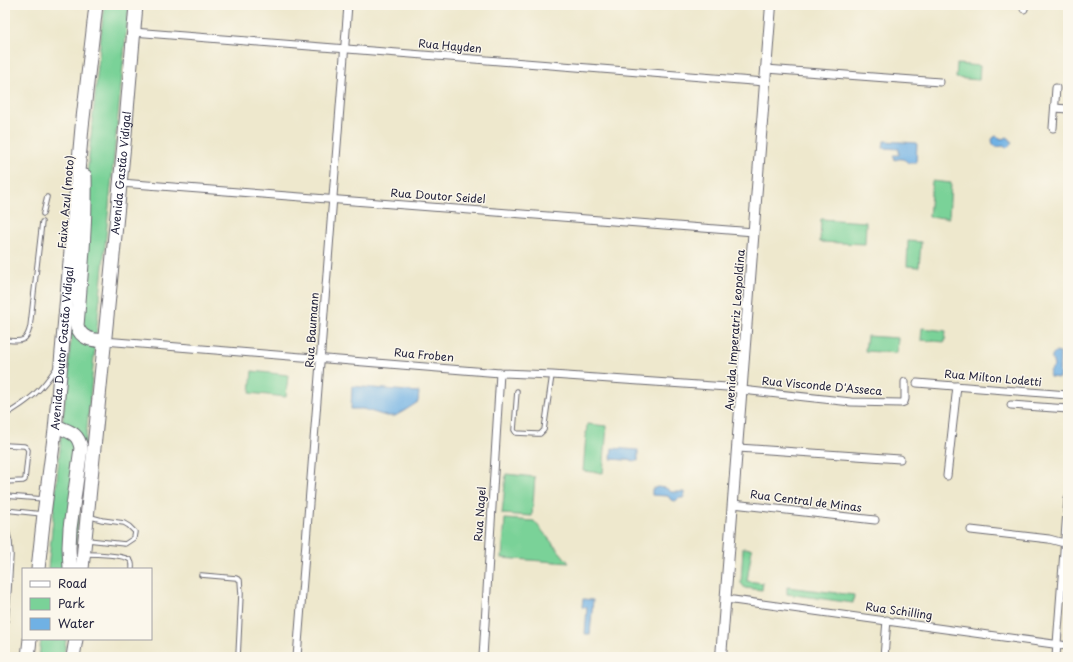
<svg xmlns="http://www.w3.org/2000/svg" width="1073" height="662" font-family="'Playpen Sans',sans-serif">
	<rect width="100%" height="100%" fill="#fbf7ec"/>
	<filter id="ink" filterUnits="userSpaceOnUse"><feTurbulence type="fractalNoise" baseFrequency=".025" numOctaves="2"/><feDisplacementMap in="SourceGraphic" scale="8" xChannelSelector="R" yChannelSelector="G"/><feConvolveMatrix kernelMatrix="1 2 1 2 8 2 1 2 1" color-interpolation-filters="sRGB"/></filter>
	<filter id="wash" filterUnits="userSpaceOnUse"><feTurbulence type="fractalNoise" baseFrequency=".012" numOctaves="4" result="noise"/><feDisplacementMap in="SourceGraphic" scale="16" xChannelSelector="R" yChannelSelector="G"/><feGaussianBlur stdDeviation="0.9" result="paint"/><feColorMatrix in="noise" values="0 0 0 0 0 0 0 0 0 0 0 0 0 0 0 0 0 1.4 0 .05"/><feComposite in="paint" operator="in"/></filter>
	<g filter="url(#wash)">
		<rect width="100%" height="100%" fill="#eee8cd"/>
		<g fill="#7ad298" stroke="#4e7a6a">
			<polygon points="104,5 129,5 73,569 48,569"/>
			<polygon points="957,64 980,66 979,80 956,78"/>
			<polygon points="932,181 951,183 949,218 929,217"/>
			<polygon points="821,219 866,222 865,244 820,242"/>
			<polygon points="908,241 921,242 919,267 907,266"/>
			<polygon points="922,328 946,331 945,342 921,340"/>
			<polygon points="867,336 898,338 897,353 865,351"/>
			<polygon points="252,371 288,375 286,397 250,393"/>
			<polygon points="587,424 607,426 603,473 583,471"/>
			<polygon points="506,474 535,477 532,516 502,514"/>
			<polygon points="505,519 534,521 569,563 502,558"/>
			<polygon points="743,548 752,549 747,581 763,583 762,590 745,588 741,583"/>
			<polygon points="787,587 854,595 853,603 787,594"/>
			<polygon points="41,639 66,639 64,657 39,657"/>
		</g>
		<g fill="#70b1e4" stroke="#496a90">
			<polygon points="996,136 1002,139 1007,137 1010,139 1012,142 1010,145 1007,148 1003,146 996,147 993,144 992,140 993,138"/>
			<path d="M884,141l33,2 -1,20h-8c-4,-5 -8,-5 -13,-3l-2,-5h6v-6l-16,-1z"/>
			<path d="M1055,352l5,1 -1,25 -9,-1c-2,-4 1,-7 4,-11 -1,-6 -5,-9 1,-14z"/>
			<polygon points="352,386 419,392 418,402 404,411 395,416 386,416 363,409 351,409"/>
			<polygon points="612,448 638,450 638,461 611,459"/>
			<polygon points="657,487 666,488 671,492 684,492 684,498 680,498 675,501 671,500 668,496 652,495 652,489"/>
			<polygon points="583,599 593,600 590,634 585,634 587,608 582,607"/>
		</g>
	</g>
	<g filter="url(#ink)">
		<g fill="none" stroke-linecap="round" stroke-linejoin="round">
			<g stroke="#69676e" stroke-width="5.5">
				<g id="lane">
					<polyline points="43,214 47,197"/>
					<path d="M5,340c15,1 21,4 25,-13l12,-105"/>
					<polyline points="517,391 514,430 516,433 537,434 540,434 544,430 552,375"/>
					<path d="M5,415c24,-14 36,-24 51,-47"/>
					<polyline points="5,445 24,446 26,447 28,450 25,480 23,481 5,482"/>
					<polyline points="5,496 44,499"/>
					<polyline points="5,510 42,514"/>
					<polyline points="5,526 6,527 10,542 11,555 9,590 5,632"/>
					<polyline points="88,540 125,544 134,538 135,532 129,526 124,523 102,520 91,517"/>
					<path d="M86,554c8,0 39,1 44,6 3,3 2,6 2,9"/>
					<polyline points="201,575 236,578 240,580 241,594 238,657"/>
				</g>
			</g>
			<g stroke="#69676e" stroke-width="9">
				<g id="street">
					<polyline points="1024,9 1025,5"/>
					<polyline points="133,32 765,82"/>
					<polyline points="766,69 940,82"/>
					<polyline points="1055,108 1068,109"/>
					<polyline points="1053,128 1056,88"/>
					<polyline points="121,183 754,232"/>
					<polyline points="104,341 500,373 552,375 727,387 742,390 851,402 901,403 904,402 905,399 905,382"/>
					<polyline points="917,383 1068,395"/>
					<polyline points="1011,405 1068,409"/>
					<polyline points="738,448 900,459"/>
					<polyline points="947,476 957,386"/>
					<polyline points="733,504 875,520"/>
					<polyline points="971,530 1049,539 1064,543"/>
					<polyline points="726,599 1068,646"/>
					<polyline points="297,657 348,5"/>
					<polyline points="483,657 500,373"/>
					<polyline points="884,657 887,620"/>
					<polyline points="1056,657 1068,498"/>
				</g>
			</g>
			<g stroke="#69676e" stroke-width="12">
				<polyline id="secondary" points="721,657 771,5"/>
			</g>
			<g stroke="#69676e" stroke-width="15">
				<g id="highway">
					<path d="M85,176c1,50 -4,100 -8,150 4,13 15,14 27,15"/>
					<path d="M56,426c13,6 22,6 25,22l-11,80 -1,19 1,22"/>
					<path id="s1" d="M38,569l6,-55 11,-84 27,-303 14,-122"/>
					<path id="s2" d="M82,569l43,-435 11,-129"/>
					<polyline points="28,657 30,639"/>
					<polyline points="73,657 76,639"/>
				</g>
			</g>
			<use href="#lane" stroke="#fff" stroke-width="3.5"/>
			<use href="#street" stroke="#fff" stroke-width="7"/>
			<use href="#secondary" stroke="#fff" stroke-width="10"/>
			<use href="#highway" stroke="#fff" stroke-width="13"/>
		</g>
	</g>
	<g text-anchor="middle" stroke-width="3" stroke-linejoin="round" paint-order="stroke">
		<g font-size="11" fill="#22223b" stroke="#fbf7ec">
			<text transform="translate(450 46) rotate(5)" y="4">Rua Hayden</text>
			<text dy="4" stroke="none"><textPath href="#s2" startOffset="398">Avenida Gastão Vidigal</textPath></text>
			<text transform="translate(438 196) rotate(4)" y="4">Rua Doutor Seidel</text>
			<text transform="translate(66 202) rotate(-85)" y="4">Faixa Azul (moto)</text>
			<text transform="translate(312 330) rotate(-86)" y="4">Rua Baumann</text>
			<text transform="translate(735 330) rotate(-86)" y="4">Avenida Imperatriz Leopoldina</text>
			<text dy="4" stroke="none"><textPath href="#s1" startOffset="222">Avenida Doutor Gastão Vidigal</textPath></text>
			<text transform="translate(424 355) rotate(5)" y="4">Rua Froben</text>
			<text transform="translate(993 378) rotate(5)" y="4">Rua Milton Lodetti</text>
			<text transform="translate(822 386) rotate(5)" y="4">Rua Visconde D'Asseca</text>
			<text transform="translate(806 501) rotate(7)" y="4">Rua Central de Minas</text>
			<text transform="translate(480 514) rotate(-86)" y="4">Rua Nagel</text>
			<text transform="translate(899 611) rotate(8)" y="4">Rua Schilling</text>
		</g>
	</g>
	<rect width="1073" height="662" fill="none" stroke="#fbf7ec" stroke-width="20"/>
	<rect x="22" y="568" width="130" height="72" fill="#fbf7ec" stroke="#a4a2a5"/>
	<rect x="30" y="581" width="20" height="6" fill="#ffffff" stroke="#a4a2a5"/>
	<text x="58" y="588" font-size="12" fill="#22223b">Road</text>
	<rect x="30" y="598" width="20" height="12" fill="#7ad298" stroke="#a4a2a5"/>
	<text x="58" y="608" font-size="12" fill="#22223b">Park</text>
	<rect x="30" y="618" width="20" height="12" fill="#70b1e4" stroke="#a4a2a5"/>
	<text x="58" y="628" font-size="12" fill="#22223b">Water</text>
</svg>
